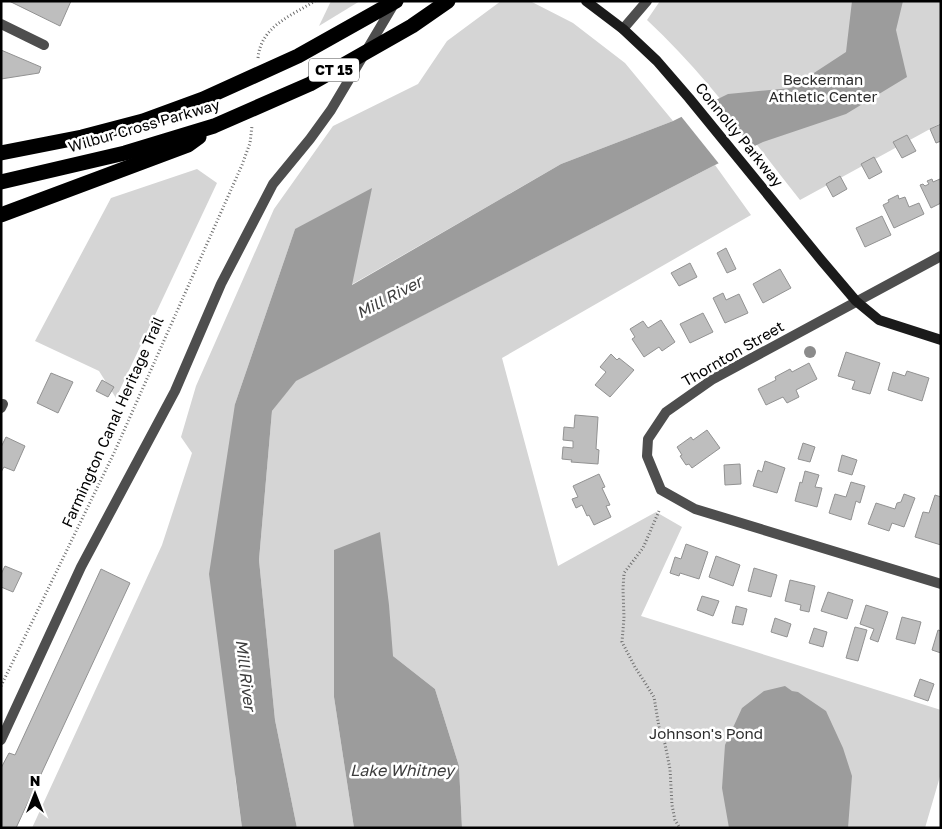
<svg xmlns="http://www.w3.org/2000/svg" width="942" height="829" font-family="'Golos Text',sans-serif">
	<rect width="100%" height="100%" fill="#fff"/>
	<g fill="#d5d5d5">
		<polygon points="331,1 360,1 319,26"/>
		<polygon points="501,1 530,1 573,23 625,63 673,121 561,164 351,285 295,229 235,404 235,776 242,828 32,828 162,545 192,453 181,437 196,386 274,209 333,126 418,84 447,41"/>
		<path d="M660,1h281v122l-141,77c-49,-62 -95,-126 -153,-180z"/>
		<polygon points="715,165 751,215 502,358 558,566 656,512 682,527 641,616 941,710 941,773 925,828 462,828 459,766 435,689 393,656 334,697 354,828 297,828 275,720 259,560 272,411 295,381"/>
		<polygon points="197,169 217,183 116,398 99,371 35,341 111,198"/>
	</g>
	<g fill="#9c9c9c">
		<polygon points="852,1 903,1 896,30 907,77 846,114 763,142 715,165 296,381 272,411 259,560 275,720 297,828 242,828 209,574 235,404 295,229 372,188 352,285 561,164 673,121 728,94 791,88 846,52"/>
		<polygon points="380,532 389,605 393,656 435,689 459,766 462,828 354,828 334,697 334,550"/>
		<polygon points="785,686 792,691 798,692 826,711 843,748 852,776 848,828 729,828 722,788 725,745 742,708 764,691"/>
	</g>
	<polygon fill="#fff" points="713,98 753,149 720,165 680,115"/>
	<g fill="#bebebe" stroke="#929292">
		<polygon points="9,1 71,1 60,26"/>
		<polygon points="1,50 41,67 39,73 1,79"/>
		<polygon points="941,124 941,141 936,143 930,129"/>
		<polygon points="907,135 916,151 902,158 893,142"/>
		<polygon points="874,157 882,172 869,179 861,164"/>
		<polygon points="840,176 847,189 833,197 826,184"/>
		<polygon points="932,179 933,182 940,179 941,182 941,203 931,208 920,185 923,184 925,186 929,184 927,181"/>
		<polygon points="898,195 899,199 905,197 909,207 919,203 924,214 894,228 883,205 889,202 888,200"/>
		<polygon points="882,216 891,235 865,247 856,228"/>
		<polygon points="726,248 736,269 727,273 717,253"/>
		<polygon points="690,263 697,277 679,286 671,273"/>
		<polygon points="780,269 791,288 763,303 753,284"/>
		<polygon points="723,293 726,300 739,294 748,313 725,323 713,298"/>
		<polygon points="703,313 713,332 690,343 680,324"/>
		<polygon points="661,320 675,342 662,351 659,347 644,357 632,339 635,337 630,329 643,321 648,328"/>
		<polygon points="846,352 880,363 870,394 852,389 855,381 838,376"/>
		<polygon points="611,354 617,360 619,358 634,370 610,397 595,385 606,372 600,367"/>
		<polygon points="809,363 817,379 796,390 799,397 787,403 783,397 766,405 758,389 776,380 775,377 790,369 792,372"/>
		<polygon points="907,371 929,378 922,401 888,390 893,372 905,376"/>
		<polygon points="51,373 73,382 58,413 37,403"/>
		<polygon points="102,380 114,387 108,397 96,391"/>
		<polygon points="575,415 598,417 596,449 599,450 598,464 571,462 572,460 562,459 563,447 573,448 573,441 563,440 564,427 574,428"/>
		<polygon points="707,430 720,448 692,468 689,464 686,465 680,456 682,455 677,447 691,437 693,440"/>
		<polygon points="6,437 25,446 14,471 4,467 1,472 1,447"/>
		<polygon points="803,443 815,447 810,462 798,459"/>
		<polygon points="842,455 857,460 852,475 838,471"/>
		<polygon points="765,461 785,468 777,493 753,486 758,470 762,472"/>
		<polygon points="740,464 741,484 725,485 724,465"/>
		<polygon points="805,471 819,475 815,487 822,488 817,507 795,501 800,482 802,483"/>
		<polygon points="599,474 605,487 602,488 610,505 606,506 611,517 594,525 589,515 587,516 582,505 576,508 572,499 578,497 573,486"/>
		<polygon points="851,482 865,486 860,503 856,501 851,520 829,513 835,494 846,497"/>
		<polygon points="904,494 915,498 904,527 892,523 889,531 868,524 876,503 895,509 897,503 901,502"/>
		<polygon points="935,495 941,497 941,545 915,537 923,512 929,513"/>
		<polygon points="686,544 708,552 699,579 680,573 679,576 670,573 675,557 681,559"/>
		<polygon points="716,556 740,565 733,586 709,577"/>
		<polygon points="5,566 22,573 13,592 1,587 1,574"/>
		<polygon points="754,568 777,575 771,597 748,591"/>
		<polygon points="101,569 130,583 16,828 1,828 1,768 9,753 15,755"/>
		<polygon points="790,580 815,586 809,612 800,610 801,605 785,601"/>
		<polygon points="828,592 853,600 847,619 821,611"/>
		<polygon points="702,596 719,601 713,616 697,610"/>
		<polygon points="866,605 888,612 878,642 870,639 874,629 860,624"/>
		<polygon points="736,606 747,609 743,625 732,623"/>
		<polygon points="902,617 921,622 915,644 896,639"/>
		<polygon points="775,618 791,624 787,637 771,632"/>
		<polygon points="855,627 867,630 858,661 846,658"/>
		<polygon points="814,628 827,632 823,647 809,643"/>
		<polygon points="938,630 941,631 941,653 932,650"/>
		<polygon points="920,679 934,684 928,701 914,696"/>
	</g>
	<g fill="none" stroke-linecap="round" stroke-linejoin="round">
		<g stroke="#707070" stroke-width="3" stroke-dasharray="1 2.5" stroke-linecap="butt">
			<path d="M258,58c3,-32 33,-42 57,-57"/>
			<polyline points="659,511 643,548 624,573 623,589 624,618 622,642 635,667 654,697 659,727 665,744 670,769 672,805 675,820 680,828"/>
			<polyline points="1,686 114,453 242,165 250,143 252,126"/>
		</g>
		<g stroke="#4e4e4e" stroke-width="10">
			<polyline points="623,29 647,1"/>
			<polyline points="1,740 81,567 175,391 221,284 273,184 310,139 331,110 394,4"/>
		</g>
		<g stroke="#4e4e4e" stroke-width="10">
			<polyline points="1,24 44,45"/>
			<polyline points="941,256 713,379 666,412 648,439 647,456 661,490 695,509 941,584"/>
			<polyline points="1,408 3,404"/>
		</g>
		<polyline stroke="#1b1b1b" stroke-width="10" points="586,1 623,29 657,61 689,98 822,261 856,301 879,320 941,340"/>
		<g stroke="#000" stroke-width="15">
			<polyline points="1,153 82,137 143,121 203,99 298,56 396,1"/>
			<polyline points="1,182 125,153 214,126 310,84 412,26 448,1"/>
			<polyline points="1,215 188,145 199,137"/>
		</g>
	</g>
	<circle fill="#8b8b8b" cx="810" cy="352" r="6"/>
	<g text-anchor="middle" stroke-width="5" stroke-linejoin="round" paint-order="stroke">
		<rect fill="#fff" stroke="#4c4c4c" stroke-width="1" x="309" y="58.5" width="50" height="23" rx="4"/>
		<g font-size="14" font-weight="bold" fill="#000">
			<text x="334" y="75">CT 15</text>
		</g>
		<g font-size="15" fill="#2c2c2c" stroke="#fff">
			<text x="823" y="85">Beckerman<tspan x="823" dy="17">Athletic Center</tspan></text>
			<text x="706" y="739">Johnson's Pond</text>
		</g>
		<g font-size="15" fill="#000" stroke="#fff">
			<text transform="translate(144 126) rotate(-16)" y="5">Wilbur Cross Parkway</text>
			<text transform="translate(739 135) rotate(51)" y="5">Connolly Parkway</text>
			<text transform="translate(733 354) rotate(-30)" y="5">Thornton Street</text>
			<text transform="translate(113 422) rotate(-66)" y="5">Farmington Canal Heritage Trail</text>
		</g>
		<g font-size="16" font-style="italic" fill="#3d3d3d" stroke="#fff">
			<text transform="translate(389 297) rotate(-28)" y="6">Mill River</text>
			<text transform="translate(246 675) rotate(83)" y="6">Mill River</text>
			<text x="402" y="776">Lake Whitney</text>
		</g>
	</g>
	<rect width="942" height="829" fill="none" stroke="#000000" stroke-width="5"/>
	<g transform="translate(35 794)" stroke="#ffffff" stroke-width="4" paint-order="stroke">
	<path d="M0-4L9 19L0 12L-9 19Z" fill="#000000"/>
	<text y="-8" font-size="14" font-weight="bold" text-anchor="middle" fill="#000000">N</text>
	</g>
</svg>
